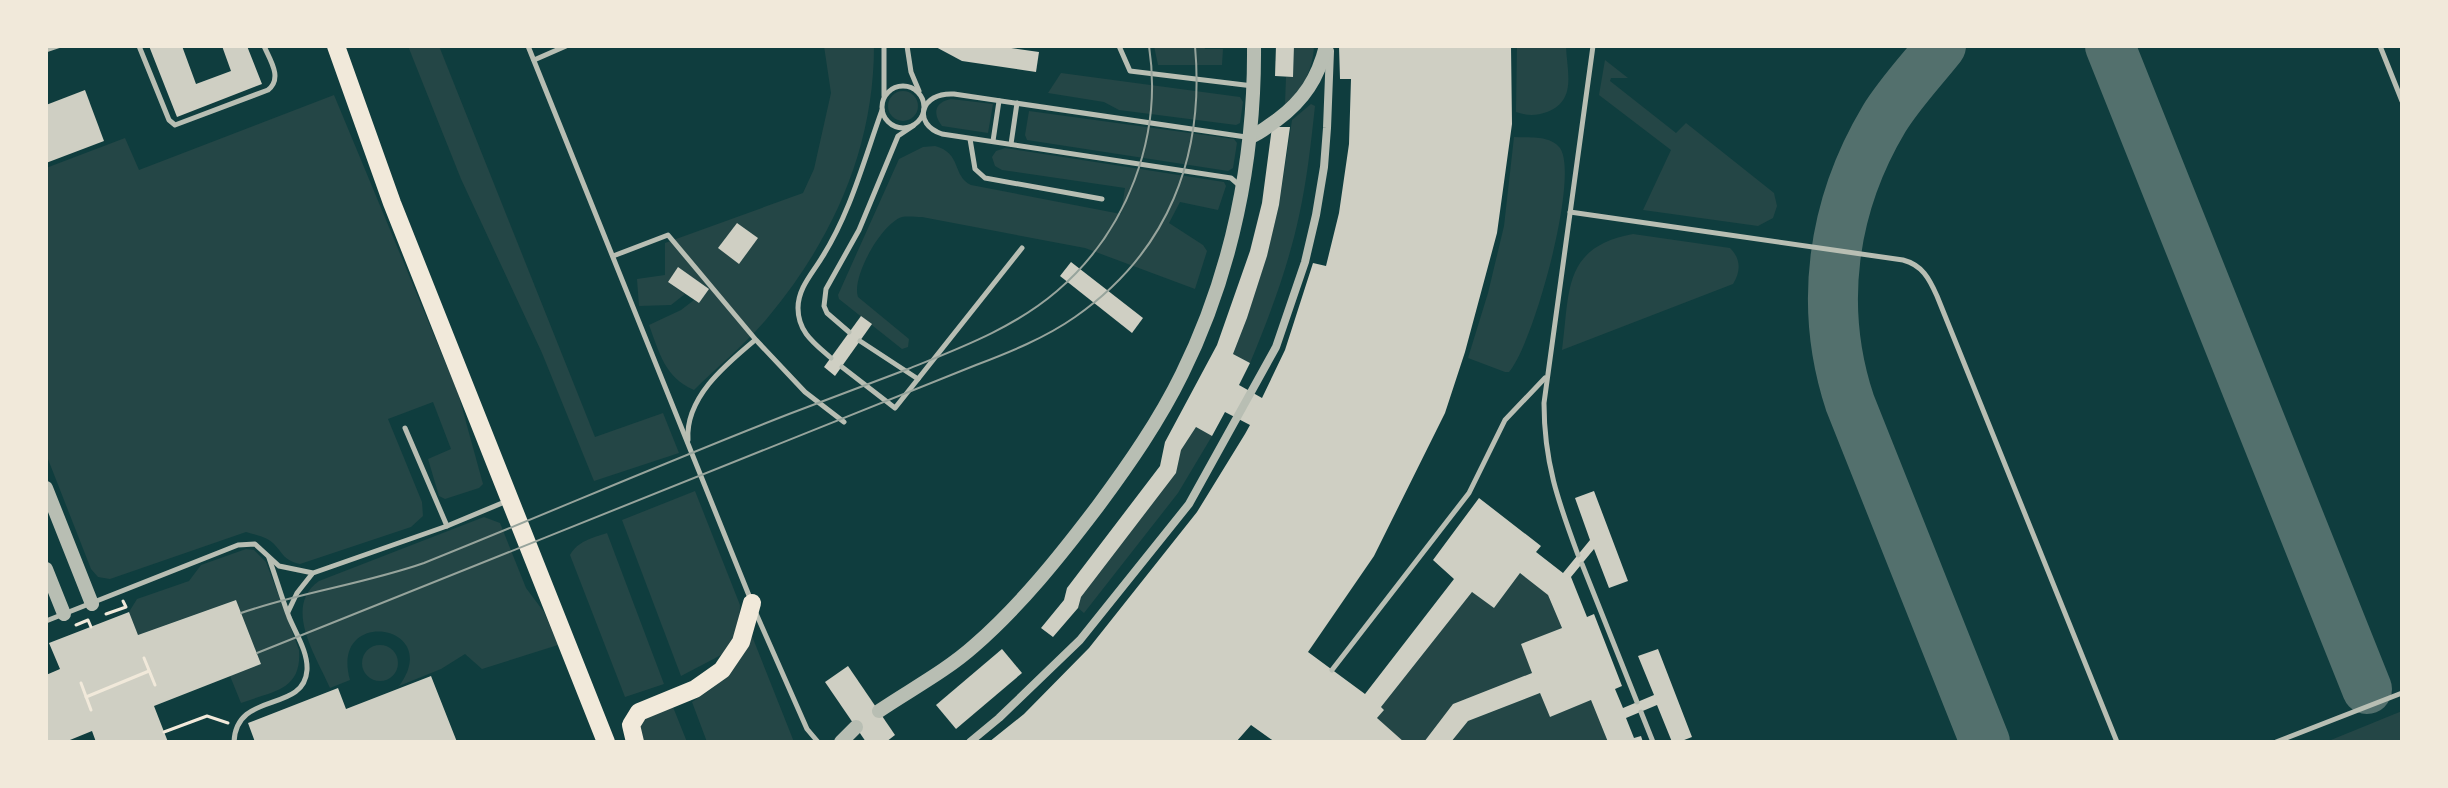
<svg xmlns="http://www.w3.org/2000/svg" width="2448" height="788" font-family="Raleway,sans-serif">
	<rect width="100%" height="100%" fill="#0f3d3e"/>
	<g fill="#244646">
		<polygon points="408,46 439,46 595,437 663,413 679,453 594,481 542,353 461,179"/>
		<path d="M824,46h50c0,102 -41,193 -105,270 -22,27 -51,50 -75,74 -29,-12 -35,-38 -45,-65l32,-15 13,-10 5,3 10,-14 -41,-7 17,12 -14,11 -32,1 -2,-27 28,-4v-32l138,-50 11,-24 17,-76z"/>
		<polygon points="1154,46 1204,46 1205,49 1223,49 1222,65 1158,65"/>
		<path d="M1294,46h20c-1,22 -11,45 -29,58l1,-27h7z"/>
		<path d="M1517,46h49c1,27 11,54 -19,66 -11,4 -20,4 -31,0z"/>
		<polygon points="1605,60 1628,78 1611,78 1610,81 1676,133 1686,123 1774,193 1777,206 1773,218 1758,226 1643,210 1671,150 1599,95"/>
		<polygon points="1061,73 1240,97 1243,102 1240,123 1236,125 1119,110 1104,102 1048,93"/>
		<circle cx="903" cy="106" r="15"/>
		<path d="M334,95l124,298 25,91 -4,4 -34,11 -6,-3 -11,-37 23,-10 -18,-47 -45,17 34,83 1,14 -12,11 -111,37c-17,-4 -16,-10 -27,-21 -8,-7 -17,-8 -27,-11l-136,47 -12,-2 -7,-8 -45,-115v-286l79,-30 14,32z"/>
		<path d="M951,99l42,5 -5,29 -46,-7c-10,-13 -7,-24 9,-27z"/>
		<path d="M1311,104l4,2c-4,37 -8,74 -16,110 -11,51 -29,99 -49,147l-17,-9 14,-36 20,-62 12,-51 13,-85z"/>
		<polygon points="1029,111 1234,139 1237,143 1233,168 1228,171 1027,140 1025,135"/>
		<path d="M1514,137c15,1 36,-2 46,11 20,29 -27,197 -51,224h-4l-37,-14 20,-65 16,-67z"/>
		<path d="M935,146c27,7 17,30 36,39l150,29 4,-26 -123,-18 -7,-4 -3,-9 4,-6 9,-3 219,34 2,4 -8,24 -38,-8 -11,21 34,22 4,6 -12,38 -110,-41 -163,-31c-6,0 -14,-1 -20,0 -20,6 -51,60 -44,80l51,42 -1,8 -6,2 -63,-50 -1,-4 61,-136 24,-12z"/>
		<path d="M1633,234l97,14c11,11 11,23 3,36l-171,66c8,-58 0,-103 71,-116z"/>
		<polygon points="1196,427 1212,436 1178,493 1084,613 1078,608 1081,597 1176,473 1181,450"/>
		<polygon points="695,491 740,605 739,626 732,645 723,654 681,676 622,520"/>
		<path d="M484,517l16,6 26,65 18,24 14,33 -76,24 -17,-15 -24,15 -42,17c46,-62 -70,-80 -49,-6l-20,8c-13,-31 -48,-81 -11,-107z"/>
		<path d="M607,533l57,151 -39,13 -55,-142c8,-14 22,-17 37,-22z"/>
		<path d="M246,549l8,1 12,12 33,88c3,41 -26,41 -58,53l-11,-27 31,-12 -25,-64 -98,35 -9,-23 8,-13 52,-18 12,-16z"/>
		<polygon points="1520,573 1548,595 1562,628 1522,644 1532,673 1424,742 1404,742 1377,719 1383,710 1381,707 1472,592 1494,608"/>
		<path d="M752,636l42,106h-87l-15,-40c27,-17 48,-35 60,-66z"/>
		<circle cx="380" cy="663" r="18"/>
		<polygon points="1540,693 1550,717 1591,700 1608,742 1451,742 1468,721"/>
		<polygon points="673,707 687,742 643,742 638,720"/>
		<polygon points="2402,711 2402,742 2326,742"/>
	</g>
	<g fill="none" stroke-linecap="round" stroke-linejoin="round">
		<g stroke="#53706d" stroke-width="50">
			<path d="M1941,46c-19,24 -41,47 -57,73 -52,87 -66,188 -34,284l135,339"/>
			<polyline points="2110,46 2367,689"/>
		</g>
	</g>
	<g fill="#cfcfc3">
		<polygon points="149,46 182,46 196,84 231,71 222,46 247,46 262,84 177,117"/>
		<polygon points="934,46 998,46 1039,52 1036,72 962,61"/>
		<polygon points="1276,46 1294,46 1293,77 1275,76"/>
		<polygon points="1339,46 1511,46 1512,124 1497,233 1465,352 1445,413 1374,556 1308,652 1365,694 1454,579 1433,560 1479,498 1541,546 1536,552 1563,573 1590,540 1575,498 1594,491 1628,581 1609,588 1594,549 1571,577 1587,617 1594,614 1622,686 1615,689 1623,708 1654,695 1638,656 1658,649 1692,737 1679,742 1672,742 1657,705 1626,718 1634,738 1641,736 1643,742 1608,742 1591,700 1550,717 1540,693 1468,721 1451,742 1424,742 1453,704 1532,673 1521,644 1562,628 1548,595 1520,573 1494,608 1472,592 1381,707 1384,710 1377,718 1404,742 1275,742 1251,725 1236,742 989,742 1024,714 1089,648 1197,512 1245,434 1250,425 1225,412 1212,436 1196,427 1181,450 1176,473 1081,597 1078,608 1053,637 1041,628 1064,600 1067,588 1160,466 1165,442 1217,345 1250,251 1262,203 1272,127 1290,127 1279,205 1267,256 1247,318 1233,354 1250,363 1239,385 1262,398 1285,350 1313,263 1326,266 1339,213 1349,144 1351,79 1340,79"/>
		<polygon points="85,90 104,141 46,163 46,105"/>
		<polygon points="737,223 758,238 739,264 718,248"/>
		<polygon points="1071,262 1143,318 1132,333 1060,276"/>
		<polygon points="678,267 709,289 699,303 668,282"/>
		<polygon points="861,316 872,324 835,376 824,367"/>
		<polygon points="236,600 261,664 154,706 168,742 96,742 92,731 65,742 46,742 46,675 60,669 49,643 129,612 138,635"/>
		<polygon points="1002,649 1022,673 956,729 936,705"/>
		<polygon points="848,666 895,735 886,742 866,742 825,682"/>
		<polygon points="431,676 457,742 255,742 248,723 338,688 346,709"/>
	</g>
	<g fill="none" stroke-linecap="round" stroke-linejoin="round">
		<g stroke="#f1e9da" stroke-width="3">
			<polyline points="106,614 126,607 123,601"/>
			<polyline points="76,625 88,620 91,627"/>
			<polyline points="144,658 155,685"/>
			<polyline points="81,683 91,710"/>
			<polyline points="86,697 149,671"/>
			<polyline points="164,732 207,716 228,723"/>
		</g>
		<g stroke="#b8beb3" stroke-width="5">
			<path d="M139,46l30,74 6,5 93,-35c15,-12 2,-30 -4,-44"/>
			<polyline points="528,46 750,598"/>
			<polyline points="884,46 884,96"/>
			<polyline points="907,46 911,72 919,91"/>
			<polyline points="1119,46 1130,71 1253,86"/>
			<polyline points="2380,46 2402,101"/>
			<polyline points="46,50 58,46"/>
			<polyline points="534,60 566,46"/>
			<circle cx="903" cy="107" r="21"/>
			<polyline points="970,139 975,169 985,178 1102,199"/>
			<polyline points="993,141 999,101"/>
			<polyline points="1011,144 1017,103"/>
			<path d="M1239,185l-8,-7 -289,-44c-30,-10 -22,-42 12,-40l292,43"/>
			<path d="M1570,212l333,48c19,5 26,18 34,36l180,446"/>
			<polyline points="613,256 668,235 756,340 805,392 844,422"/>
			<polyline points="849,332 827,313 824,306 826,289 859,230 898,136 913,126"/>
			<polyline points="860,341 918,379"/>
			<path d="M831,358c-17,-15 -33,-26 -33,-50 0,-19 13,-33 23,-49 29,-45 43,-99 61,-149"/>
			<polyline points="842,367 895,408 1022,248"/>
			<polyline points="405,428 447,526"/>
			<path d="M688,440c-3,-42 37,-75 67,-100"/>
			<path d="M1578,555c-20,-54 -34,-93 -34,-152l49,-357"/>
			<polyline points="1582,564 1637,702"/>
			<polyline points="755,611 807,729 818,742"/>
			<polyline points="288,612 297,593 312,574"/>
			<polyline points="46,621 238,545 255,544 279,566 313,573 447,526 507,501"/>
			<polyline points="1332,670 1469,493 1505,420 1545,378"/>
			<polyline points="1641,712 1653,742"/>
			<path d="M234,742c2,-52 70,-28 73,-72 1,-18 -11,-36 -18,-53 -7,-19 -13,-39 -20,-59"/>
			<polyline points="2276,742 2402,693"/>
		</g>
		<polyline stroke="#b8beb3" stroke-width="8" points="970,742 999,718 1080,640 1189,504 1276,347 1305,262 1316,215 1324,167 1327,128 1330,51"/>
		<g stroke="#b8beb3" stroke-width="14">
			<path d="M1250,137c11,-4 18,-11 27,-17 27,-20 41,-42 49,-74"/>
			<polyline points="46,488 92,604"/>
			<polyline points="46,569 64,614"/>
			<path d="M879,711c31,-21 67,-40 95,-65 47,-41 86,-90 124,-140 31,-42 61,-85 84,-132 50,-101 73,-216 72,-328"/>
			<polyline points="841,742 856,727"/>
		</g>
		<g stroke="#f1e9da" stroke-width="18">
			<polyline points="336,46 392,203 606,742"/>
			<polyline points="635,742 631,725 639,712 695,689 722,670 741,642 752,603"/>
		</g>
		<g stroke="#97a49c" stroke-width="2">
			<path d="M241,613c60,-21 123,-29 183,-50 122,-49 242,-101 365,-149 39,-15 79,-30 119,-45 52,-21 106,-41 149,-78 70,-60 106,-154 92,-245"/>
			<path d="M257,653l719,-288c34,-13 69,-27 99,-48 93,-65 130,-160 120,-271"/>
		</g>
	</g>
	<rect width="2448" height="788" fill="none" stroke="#f1e9da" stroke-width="96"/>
</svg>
